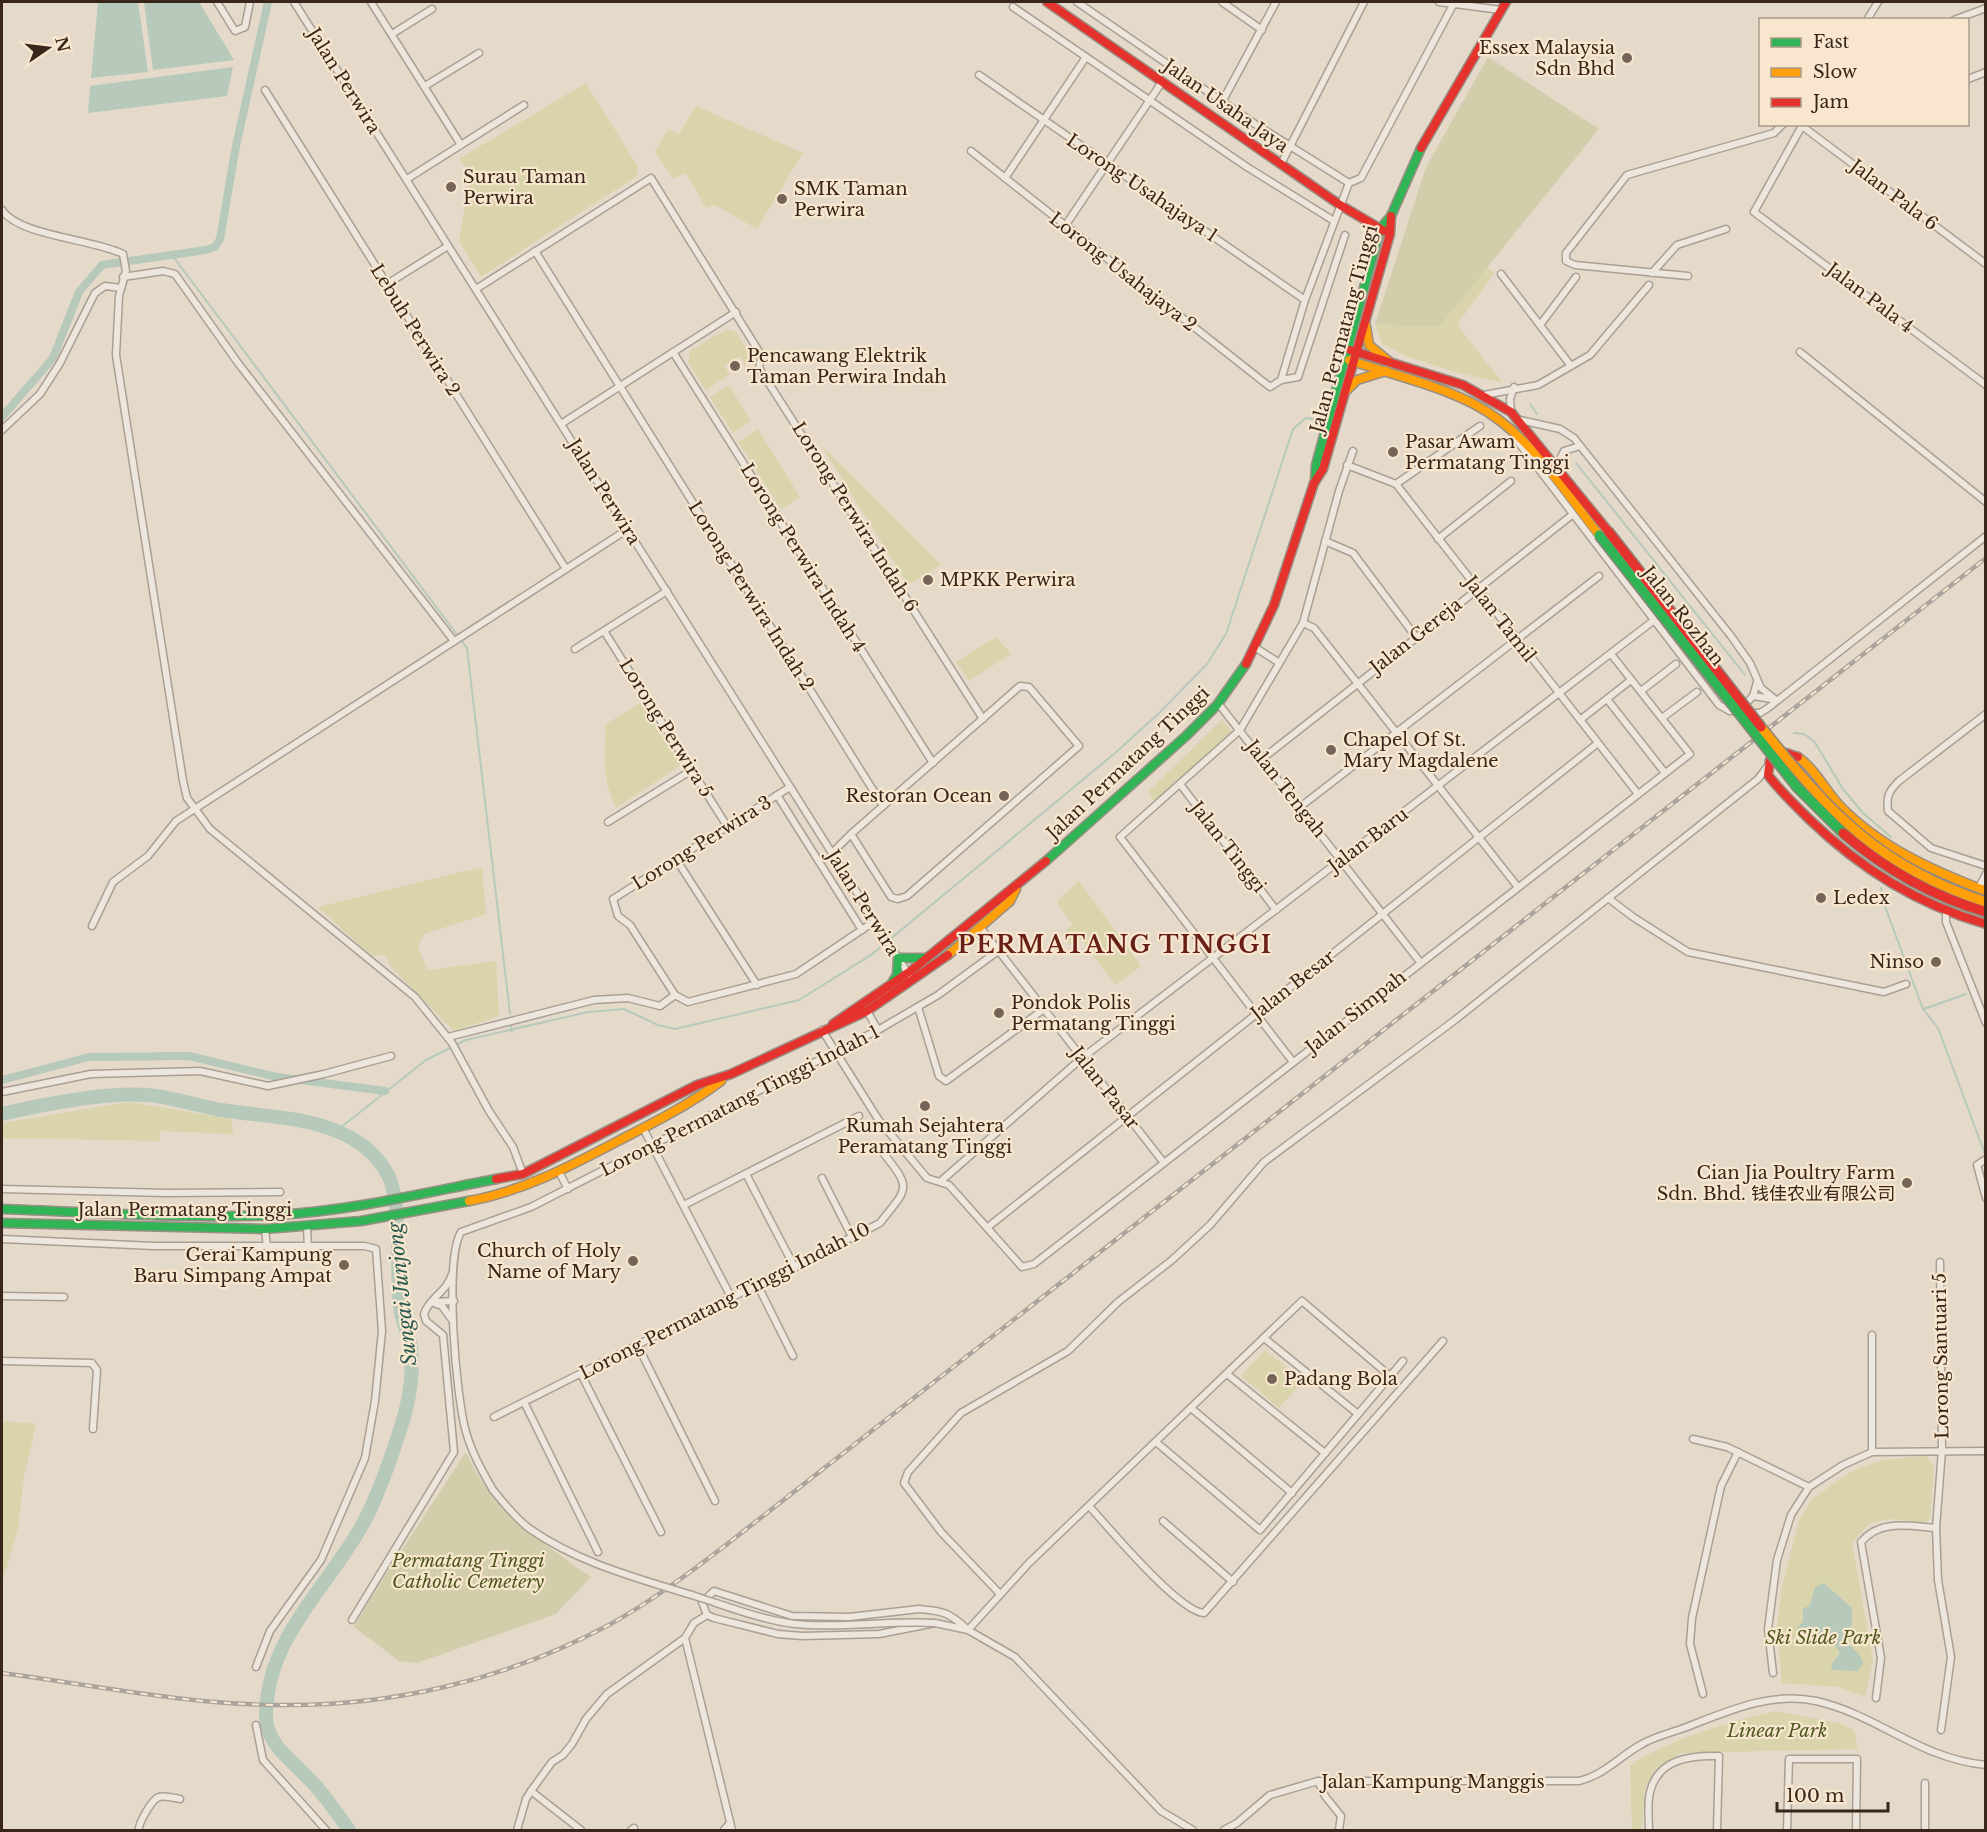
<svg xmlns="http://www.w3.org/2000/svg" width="1987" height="1832" font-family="'Libre Baskerville','Noto Sans SC',serif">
	<rect width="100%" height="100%" fill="#e5daca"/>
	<g fill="#d9d4ab">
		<polygon points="586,83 638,167 637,176 481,277 459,241 470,176 460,158"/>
		<polygon points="696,106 803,153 757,229 715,205 706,208 686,173 673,179 655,151 668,129 679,134"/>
		<polygon points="1487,267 1494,273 1457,325 1502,382 1462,374 1406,356 1382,344 1375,324 1439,327"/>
		<polygon points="727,329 736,332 753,359 745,365 740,356 725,366 729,375 706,390 688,363 690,351"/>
		<polygon points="729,385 751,421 733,433 710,397"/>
		<polygon points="758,429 800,497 781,509 738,442"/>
		<polygon points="821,445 941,565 908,585"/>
		<polygon points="996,637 1011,654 969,681 956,662"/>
		<path d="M640,703l41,62 -65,43c-14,-29 -12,-53 -10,-84z"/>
		<polygon points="1222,720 1232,732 1155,803 1149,791"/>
		<polygon points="482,867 486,914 424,934 418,947 427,970 496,961 499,1016 454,1031 393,969 384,955 372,956 318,907"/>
		<polygon points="1079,881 1141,966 1116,985 1083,942 1084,939 1070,945 1062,933 1073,925 1057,903 1059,899"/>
		<polygon points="129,1102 232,1119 233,1134 160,1131 160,1141 2,1138 2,1124 8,1122"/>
		<polygon points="1265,1350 1303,1381 1279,1408 1241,1376"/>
		<polygon points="2,1421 36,1424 24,1477 18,1529 2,1583"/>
		<polygon points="1926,1456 1934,1466 1930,1518 1926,1523 1889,1519 1869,1524 1852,1543 1873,1660 1865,1697 1839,1687 1782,1683 1777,1626 1782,1587 1799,1521 1811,1500 1852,1471 1882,1460"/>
		<path d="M1776,1711l63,12 15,7 4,19 -177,4 -28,19 -8,16 -3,42h-10l-2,-64c30,-24 108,-47 146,-55z"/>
	</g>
	<g fill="#d2cdab">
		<polygon points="1488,57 1599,129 1439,327 1375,324 1426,167"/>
		<path d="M466,1452c26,59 74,89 125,125l-35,37 -139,49 -18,-2 -45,-34 26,-44z"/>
	</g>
	<g fill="#b6c9bb">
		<polygon points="98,2 138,2 148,72 91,78"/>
		<polygon points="144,2 199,2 234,60 153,70"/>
		<polygon points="233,67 227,96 88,113 90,86"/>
		<path d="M1824,1583l28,25v15l-6,14c2,12 15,14 17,26l-5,8 -26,-1 -1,-5 9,-12 -8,-12 -8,-4 -16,2 -11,-10 6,-8v-12l7,-4 5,-18z"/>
	</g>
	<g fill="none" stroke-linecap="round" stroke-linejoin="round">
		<g stroke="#b6c9bb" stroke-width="2">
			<polyline points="172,255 467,648 510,1014"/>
			<polyline points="1530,404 1537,414"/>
			<polyline points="1576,463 1745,675"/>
			<polyline points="1794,733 1804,734 1814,741 1843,789 1863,813 1891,837"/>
			<polyline points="1881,888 1883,901 1923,1009 1938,1028 1986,1157"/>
			<polyline points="1985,986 1986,985"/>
			<polyline points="1924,1009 1966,994"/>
			<polyline points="511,1025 512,1032"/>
			<polyline points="335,1132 426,1060 466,1040 588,1012 624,1009 658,1025 675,1029 799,1000 871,955 1114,754 1159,713 1207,664 1226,634 1293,429 1306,418 1321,420"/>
		</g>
		<g stroke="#b6c9bb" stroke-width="8">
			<polyline points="2,417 53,358 79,292 102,265 206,250 215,247 220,239 236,146 268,2"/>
			<polyline points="2,1080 89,1057 189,1056 277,1077 385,1091"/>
		</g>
		<path stroke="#b6c9bb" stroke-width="14" d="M2,1114c43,-10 101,-22 146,-19 24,2 49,11 73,15 57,9 136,6 167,65 14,26 8,98 12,130 1,15 9,29 11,44 3,28 -3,58 -12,84 -9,28 -20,59 -33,85 -33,65 -98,115 -100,195 -1,32 26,47 45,68 15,15 26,33 38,49"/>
		<g stroke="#aa9f94" stroke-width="9">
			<g id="street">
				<polyline points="217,2 235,31 245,27 250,2"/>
				<polyline points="294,2 909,975"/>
				<polyline points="371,2 461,145"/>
				<polyline points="1077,2 1255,124 1349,183"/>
				<polyline points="1222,2 1262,30"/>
				<polyline points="1439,2 1501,10"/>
				<polyline points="1013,7 1247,167 1334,221"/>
				<polyline points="1867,20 1878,2"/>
				<polyline points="1954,20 1986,8"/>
				<polyline points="392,34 432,9"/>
				<polyline points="979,75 1305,300"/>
				<polyline points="1968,79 1986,72"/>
				<polyline points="425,86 479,53"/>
				<polyline points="265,90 566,569"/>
				<polyline points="1222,102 1276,2"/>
				<polyline points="1803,124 1754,212 1986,385"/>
				<polyline points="1802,126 1986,264"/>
				<polyline points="971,151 1270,387 1281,380 1305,300 1349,183 1361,178 1453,5"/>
				<polyline points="1281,164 1364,2"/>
				<polyline points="1005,178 1086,57"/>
				<polyline points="407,179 524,105"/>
				<path d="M2,210c17,26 91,29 121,44l3,17 -7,25 -3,59 67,426 4,17 23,31 205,168 37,46 37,68 24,36 10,27"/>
				<polyline points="1065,226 1162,82"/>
				<polyline points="535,251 883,806"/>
				<polyline points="1652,273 1677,245 1726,229"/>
				<polyline points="1501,274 1571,366"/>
				<polyline points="1688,276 1575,265 1566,261 1566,253 1627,175 1774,133 1783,124"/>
				<polyline points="123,277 163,271 175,274 238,363 454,641"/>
				<polyline points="387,284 448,246"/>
				<polyline points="476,289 651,178 758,350 761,358 759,368 983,719"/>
				<polyline points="1540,325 1576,277"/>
				<polyline points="673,352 933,763"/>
				<polyline points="1800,352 1986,502"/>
				<polyline points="1281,380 1298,377 1345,235"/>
				<polyline points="1484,395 1538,385 1590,355 1649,285"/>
				<polyline points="1511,412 1510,399 1514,387"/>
				<polyline points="1520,420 1560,429 1574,438 1731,636 1750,663 1761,688 1776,700"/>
				<polyline points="561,424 736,312"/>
				<polyline points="2,430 40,394 60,363 95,293 105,286 121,288"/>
				<polyline points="1515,438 1719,705 1730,711 1739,711"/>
				<polyline points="1347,465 1396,484 1638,794"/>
				<polyline points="1557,465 1564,451 1580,446"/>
				<polyline points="1396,484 1480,426"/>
				<polyline points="1438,539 1511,481"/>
				<polyline points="1325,541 1353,553 1416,637"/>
				<polyline points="1303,623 1314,628 1517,886"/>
				<polyline points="604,631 727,826"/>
				<polyline points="1256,648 1278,662"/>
				<polyline points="575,649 667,591"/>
				<polyline points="1641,691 1676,664"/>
				<polyline points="1753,696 1772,699"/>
				<polyline points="1607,699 1665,773"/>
				<polyline points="1218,703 1420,962"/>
				<polyline points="1743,707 1753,696 1757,682"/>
				<polyline points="1749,713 1760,713 1768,708 1986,536"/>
				<path d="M1986,714l-87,67c-10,10 -13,15 -11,30l43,37 55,18"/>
				<polyline points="1662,718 1697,692"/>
				<polyline points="1580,720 1631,680"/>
				<polyline points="1262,759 1572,515"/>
				<polyline points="1180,784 1276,910"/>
				<polyline points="790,787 613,899 618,916 630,925 675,995 688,1002 796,974 875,921"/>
				<polyline points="777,795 862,930"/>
				<polyline points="1300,807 1599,576"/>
				<polyline points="608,822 692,770"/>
				<polyline points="832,853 851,834 1020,686 1029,687 1079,746 907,896 898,899 891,897 851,834"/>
				<polyline points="676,859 757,985"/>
				<polyline points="1978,889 1986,874"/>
				<polyline points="1608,898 1633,917 1688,952 1884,992 1906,984"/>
				<polyline points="1946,912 1946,922 1986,1023"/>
				<polyline points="92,926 113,882 148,856 176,821 628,529"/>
				<polyline points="980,927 1164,1163"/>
				<polyline points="918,1007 939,1076 946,1081 1044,1009"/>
				<polyline points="867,1011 878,1030"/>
				<polyline points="822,1030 878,1119 927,1178 949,1185 1022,1267 1034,1264 1690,754 1611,654"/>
				<polyline points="448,1037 594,1000 628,998 660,1006 675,995"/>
				<polyline points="1293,1062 1120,837 1240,730 1303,623 1339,491 1353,451"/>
				<polyline points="2,1092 91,1074 200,1071 268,1086 324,1074 391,1056"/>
				<polyline points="643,1128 732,1299"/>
				<polyline points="1986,1159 1977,1165 1986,1198"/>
				<polyline points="559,1172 568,1189"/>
				<polyline points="746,1174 795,1268"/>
				<polyline points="822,1178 853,1239"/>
				<polyline points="941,1181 1082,1058 1653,621"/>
				<polyline points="2,1189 167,1193 280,1192"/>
				<polyline points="684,1205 859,1116"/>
				<polyline points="307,1227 308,1247"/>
				<polyline points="988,1227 1598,743"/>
				<polyline points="265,1229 267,1247"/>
				<polyline points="2,1239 154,1246 365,1246 376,1249 382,1331 375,1401 365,1458 321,1560 270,1631 256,1667"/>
				<polyline points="1940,1262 1942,1450 1936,1528 1938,1580 1951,1657 1941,1730"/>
				<polyline points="758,1286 793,1356"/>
				<polyline points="2,1296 64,1297"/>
				<polyline points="431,1302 442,1306 452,1320"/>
				<polyline points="433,1302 454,1301"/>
				<polyline points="1264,1338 1358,1414"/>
				<polyline points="638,1346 715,1501"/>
				<polyline points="2,1361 92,1363 97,1370 93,1429"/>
				<polyline points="581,1374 661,1532"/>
				<polyline points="1227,1374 1325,1453"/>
				<polyline points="524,1402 598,1552"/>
				<polyline points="1191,1408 1292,1493"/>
				<path d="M494,1417l386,-194c27,-35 33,-33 4,-69"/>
				<polyline points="1693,1439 1727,1447 1809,1487"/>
				<polyline points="1156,1442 1260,1530 1403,1361"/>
				<polyline points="1872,1452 1872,1335"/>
				<path d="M493,1490c-11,-19 -21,-37 -27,-58 -10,-35 -22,-171 -5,-200l70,-25 347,-177 60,-35 60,-44"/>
				<path d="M1089,1506c20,22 90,106 115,107l239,-272"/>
				<polyline points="1163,1521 1233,1582"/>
				<polyline points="1000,1594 941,1532 904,1483 908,1472 961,1413 1068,1351 1118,1302 1172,1260 1210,1225 1264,1162 1455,1020 1758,779 1767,767"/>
				<path d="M352,1620l102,-168 -11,-117 -17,-14 -2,-7c5,-16 23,-22 28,-40"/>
				<path d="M968,1630c-18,-17 -24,-19 -49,-21l-70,8 -57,-1 -78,-25 -12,11 5,13 7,3 64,16 24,2 77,-2 56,-11 33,7 47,27 146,154 32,19"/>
				<polyline points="968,1630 1029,1563 1302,1301 1390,1376"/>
				<polyline points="685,1638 732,1830"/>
				<polyline points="1773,1673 1768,1629 1777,1560 1791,1515 1809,1487 1843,1465 1872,1452 1986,1451"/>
				<polyline points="1703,1694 1690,1644 1692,1618 1721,1486 1738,1452"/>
				<path d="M1876,1698l5,-40 -20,-116c19,-23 48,-16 75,-14"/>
				<polyline points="256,1725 263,1760 326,1830"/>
				<polyline points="1318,1781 1325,1796 1341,1816 1339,1830"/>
				<polyline points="531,1791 581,1830"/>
				<path d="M139,1830c-1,-6 13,-31 20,-33 6,-2 15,1 21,2"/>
				<polyline points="517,1830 526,1799 531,1791 552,1762 563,1755 572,1744 586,1719 607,1694 685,1638 694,1623 707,1615"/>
				<polyline points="631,1830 634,1828"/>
				<polyline points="724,1830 730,1823"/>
				<path d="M1224,1830l13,-7 33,-28 48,-14h261c25,-6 41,-25 63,-37 12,-7 28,-11 42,-16 42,-16 86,-37 132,-27 62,14 104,58 170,64"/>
				<path d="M1649,1830c0,-11 -2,-26 1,-38 8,-33 40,-37 69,-36l-2,74"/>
				<polyline points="1787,1830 1789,1759 1857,1759 1856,1830"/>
				<polyline points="1925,1830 1925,1783"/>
			</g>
		</g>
		<g stroke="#998f84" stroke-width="11">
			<g id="fast">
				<polyline points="1315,481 1316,465 1380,229 1391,216 1421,148"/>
				<polyline points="1046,861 1186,736 1217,705 1246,664"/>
				<polyline points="893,981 897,975 898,958 927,958"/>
				<path d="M2,1209c91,3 183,10 274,6 74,-4 148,-22 220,-36"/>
				<polyline points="2,1223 265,1229 361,1221 469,1201"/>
			</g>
		</g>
		<g stroke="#998f84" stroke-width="11">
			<g id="slow">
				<polyline points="1366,326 1369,345 1391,363"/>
				<path d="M1349,360c41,14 86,24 125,44 54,28 88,84 125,131"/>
				<polyline points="1347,390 1357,380 1386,371"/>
				<path d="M1798,757c17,12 28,34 42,49 40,41 93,65 146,85"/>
				<polyline points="948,955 1010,901 1016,889"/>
				<path d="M469,1201c54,-10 100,-34 149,-60 35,-18 71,-36 103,-60"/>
			</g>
		</g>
		<g stroke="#998f84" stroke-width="11">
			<g id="jam">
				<polyline points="1047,2 1340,205 1384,231"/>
				<polyline points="1421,148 1506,2"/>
				<polyline points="1350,350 1463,385 1511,412 1608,531"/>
				<polyline points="1246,664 1274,605 1314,483 1323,469 1390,234 1391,216"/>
				<path d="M1798,757l-12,-4 -16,7 -2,15c12,16 27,30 41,44 52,50 108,85 177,105"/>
				<polyline points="833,1024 912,970 1046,861"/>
				<polyline points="496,1179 523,1174 697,1085 731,1074 867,1011 948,955"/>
			</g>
		</g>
		<use href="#street" stroke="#ede6dc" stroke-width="6"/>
		<use href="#fast" stroke="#30b455" stroke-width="8"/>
		<use href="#slow" stroke="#ff9f0a" stroke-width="8"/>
		<use href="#jam" stroke="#e5322d" stroke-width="8"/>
		<g stroke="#aba49d" stroke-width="4.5">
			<path id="rail" d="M2,1673c90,12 182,31 274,32 115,2 229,-25 331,-79 42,-23 81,-52 119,-81l1260,-987"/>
		</g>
		<use href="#rail" stroke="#f8e7ce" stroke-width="2" stroke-dasharray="7" stroke-linecap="butt"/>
		<g stroke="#aa9f94" stroke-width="9" stroke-linecap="butt">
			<path id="street-bridge" d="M493,1490c11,13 23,29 37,39 50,35 111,50 168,68 31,10 64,23 97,27 46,5 94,-4 140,-1"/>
		</g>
		<g stroke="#8f857b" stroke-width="12" stroke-linecap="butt">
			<polyline id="fast-bridge" points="1599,535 1797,787 1843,833"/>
		</g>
		<g stroke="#8f857b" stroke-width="12" stroke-linecap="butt">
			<path id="slow-bridge" d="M1761,727c68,85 118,140 225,175"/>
		</g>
		<g stroke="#8f857b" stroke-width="12" stroke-linecap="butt">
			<g id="jam-bridge">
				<polyline points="1608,531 1761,727"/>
				<path d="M1843,833c43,37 89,63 143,79"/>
			</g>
		</g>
		<use href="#street-bridge" stroke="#ede6dc" stroke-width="6"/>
		<use href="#fast-bridge" stroke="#30b455" stroke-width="9"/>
		<use href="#slow-bridge" stroke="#ff9f0a" stroke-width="9"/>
		<use href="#jam-bridge" stroke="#e5322d" stroke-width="9"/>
	</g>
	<g fill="#756558" stroke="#f8e7ce" stroke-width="2">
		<circle cx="1627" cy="58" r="6"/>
		<circle cx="451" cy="187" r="6"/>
		<circle cx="782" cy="199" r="6"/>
		<circle cx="735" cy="366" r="6"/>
		<circle cx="1393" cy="452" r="6"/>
		<circle cx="928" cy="580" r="6"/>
		<circle cx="1331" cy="750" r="6"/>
		<circle cx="1004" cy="796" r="6"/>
		<circle cx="1821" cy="898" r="6"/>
		<circle cx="1936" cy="962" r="6"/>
		<circle cx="999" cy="1013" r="6"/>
		<circle cx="925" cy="1106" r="6"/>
		<circle cx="1907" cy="1183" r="6"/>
		<circle cx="633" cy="1261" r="6"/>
		<circle cx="344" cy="1265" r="6"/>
		<circle cx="1272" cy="1379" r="6"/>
	</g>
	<g text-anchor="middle" stroke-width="4.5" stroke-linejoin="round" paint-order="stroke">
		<g font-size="18" fill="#39261b" stroke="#f8e7ce" text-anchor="start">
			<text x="1615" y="54" text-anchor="end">Essex Malaysia<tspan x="1615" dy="21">Sdn Bhd</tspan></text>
			<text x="463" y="183">Surau Taman<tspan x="463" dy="21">Perwira</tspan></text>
			<text x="794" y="195">SMK Taman<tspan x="794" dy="21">Perwira</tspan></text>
			<text x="747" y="362">Pencawang Elektrik<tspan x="747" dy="21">Taman Perwira Indah</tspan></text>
			<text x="1405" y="448">Pasar Awam<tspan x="1405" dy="21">Permatang Tinggi</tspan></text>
			<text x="940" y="586">MPKK Perwira</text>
			<text x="1343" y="746">Chapel Of St.<tspan x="1343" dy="21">Mary Magdalene</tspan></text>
			<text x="992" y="802" text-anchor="end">Restoran Ocean</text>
			<text x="1833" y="904">Ledex</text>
			<text x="1924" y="968" text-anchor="end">Ninso</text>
			<text x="1011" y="1009">Pondok Polis<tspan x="1011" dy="21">Permatang Tinggi</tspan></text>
			<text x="925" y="1132" text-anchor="middle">Rumah Sejahtera<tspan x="925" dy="21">Peramatang Tinggi</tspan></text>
			<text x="1895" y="1179" text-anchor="end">Cian Jia Poultry Farm<tspan x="1895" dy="21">Sdn. Bhd. 钱佳农业有限公司</tspan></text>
			<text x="621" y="1257" text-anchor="end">Church of Holy<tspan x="621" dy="21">Name of Mary</tspan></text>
			<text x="332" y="1261" text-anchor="end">Gerai Kampung<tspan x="332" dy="21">Baru Simpang Ampat</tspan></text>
			<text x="1284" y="1385">Padang Bola</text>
		</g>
		<g font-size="18" fill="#39261b" stroke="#f8e7ce">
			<text transform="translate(344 81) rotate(58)" y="6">Jalan Perwira</text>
			<text transform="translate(1226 106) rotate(35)" y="6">Jalan Usaha Jaya</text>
			<text transform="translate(1142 188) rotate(34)" y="6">Lorong Usahajaya 1</text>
			<text transform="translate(1894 195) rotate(37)" y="6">Jalan Pala 6</text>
			<text transform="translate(1123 272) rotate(38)" y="6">Lorong Usahajaya 2</text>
			<text transform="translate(1870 298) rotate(37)" y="6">Jalan Pala 4</text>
			<text transform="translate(1344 329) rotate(-75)" y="6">Jalan Permatang Tinggi</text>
			<text transform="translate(415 330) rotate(58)" y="6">Lebuh Perwira 2</text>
			<text transform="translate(604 492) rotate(58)" y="6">Jalan Perwira</text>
			<text transform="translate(855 517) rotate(58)" y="6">Lorong Perwira Indah 6</text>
			<text transform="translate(803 558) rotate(58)" y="6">Lorong Perwira Indah 4</text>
			<text transform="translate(751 596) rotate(58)" y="6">Lorong Perwira Indah 2</text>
			<text transform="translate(1683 616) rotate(52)" y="6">Jalan Rozhan</text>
			<text transform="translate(1500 619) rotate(52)" y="6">Jalan Tamil</text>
			<text transform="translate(1416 636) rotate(-38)" y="6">Jalan Gereja</text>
			<text transform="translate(666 728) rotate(58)" y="6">Lorong Perwira 5</text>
			<text transform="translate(1128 763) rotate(-43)" y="6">Jalan Permatang Tinggi</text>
			<text transform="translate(1286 789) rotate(52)" y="6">Jalan Tengah</text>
			<text transform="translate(1368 840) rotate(-37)" y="6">Jalan Baru</text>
			<text transform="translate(702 843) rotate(-32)" y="6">Lorong Perwira 3</text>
			<text transform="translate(1228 847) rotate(52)" y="6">Jalan Tinggi</text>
			<text transform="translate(863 903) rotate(58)" y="6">Jalan Perwira</text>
			<text transform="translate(1293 985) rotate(-38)" y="6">Jalan Besar</text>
			<text transform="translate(1356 1012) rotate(-38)" y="6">Jalan Simpah</text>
			<text transform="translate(1105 1088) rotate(52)" y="6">Jalan Pasar</text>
			<text transform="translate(740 1101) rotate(-27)" y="6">Lorong Permatang Tinggi Indah 1</text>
			<text x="185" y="1216">Jalan Permatang Tinggi</text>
			<text transform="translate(725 1301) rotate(-27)" y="6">Lorong Permatang Tinggi Indah 10</text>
			<text transform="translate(1941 1356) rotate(-91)" y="6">Lorong Santuari 5</text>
			<text x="1433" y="1788">Jalan Kampung Manggis</text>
		</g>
		<g font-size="18" font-style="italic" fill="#4f5720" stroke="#f8e7ce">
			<text x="468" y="1567">Permatang Tinggi<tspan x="468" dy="21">Catholic Cemetery</tspan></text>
			<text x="1823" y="1644">Ski Slide Park</text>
			<text x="1777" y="1737">Linear Park</text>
		</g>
		<g font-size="20" font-style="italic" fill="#295a51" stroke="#f8e7ce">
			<text transform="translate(402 1294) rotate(-96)" y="7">Sungai Junjong</text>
		</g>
		<g font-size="24" font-weight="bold" letter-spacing="1.5" fill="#681f18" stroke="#f8e7ce">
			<text x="1115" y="953">PERMATANG TINGGI</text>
		</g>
	</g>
	<rect width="1987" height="1832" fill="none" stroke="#39261b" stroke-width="6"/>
	<rect x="1759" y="18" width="210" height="108" fill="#f8e7ce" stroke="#ac9a86" stroke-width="1.5"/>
	<rect x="1771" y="38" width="30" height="9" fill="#30b455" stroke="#ac9a86" stroke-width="1.5"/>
	<text x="1813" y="48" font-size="18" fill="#39261b">Fast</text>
	<rect x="1771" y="68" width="30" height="9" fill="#ff9f0a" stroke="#ac9a86" stroke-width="1.5"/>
	<text x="1813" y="78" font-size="18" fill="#39261b">Slow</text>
	<rect x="1771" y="98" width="30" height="9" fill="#e5322d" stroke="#ac9a86" stroke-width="1.5"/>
	<text x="1813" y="108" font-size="18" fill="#39261b">Jam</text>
	<g transform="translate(48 48) rotate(76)" stroke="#f8e7ce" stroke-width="4.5" paint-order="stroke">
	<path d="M0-4.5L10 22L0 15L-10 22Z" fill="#39261b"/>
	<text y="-9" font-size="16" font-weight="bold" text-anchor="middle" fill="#39261b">N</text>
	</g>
	<path d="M1777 1802v9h111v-9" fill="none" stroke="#39261b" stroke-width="3"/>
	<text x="1786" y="1802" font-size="18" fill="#39261b" stroke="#f8e7ce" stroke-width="4.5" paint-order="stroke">100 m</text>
</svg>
